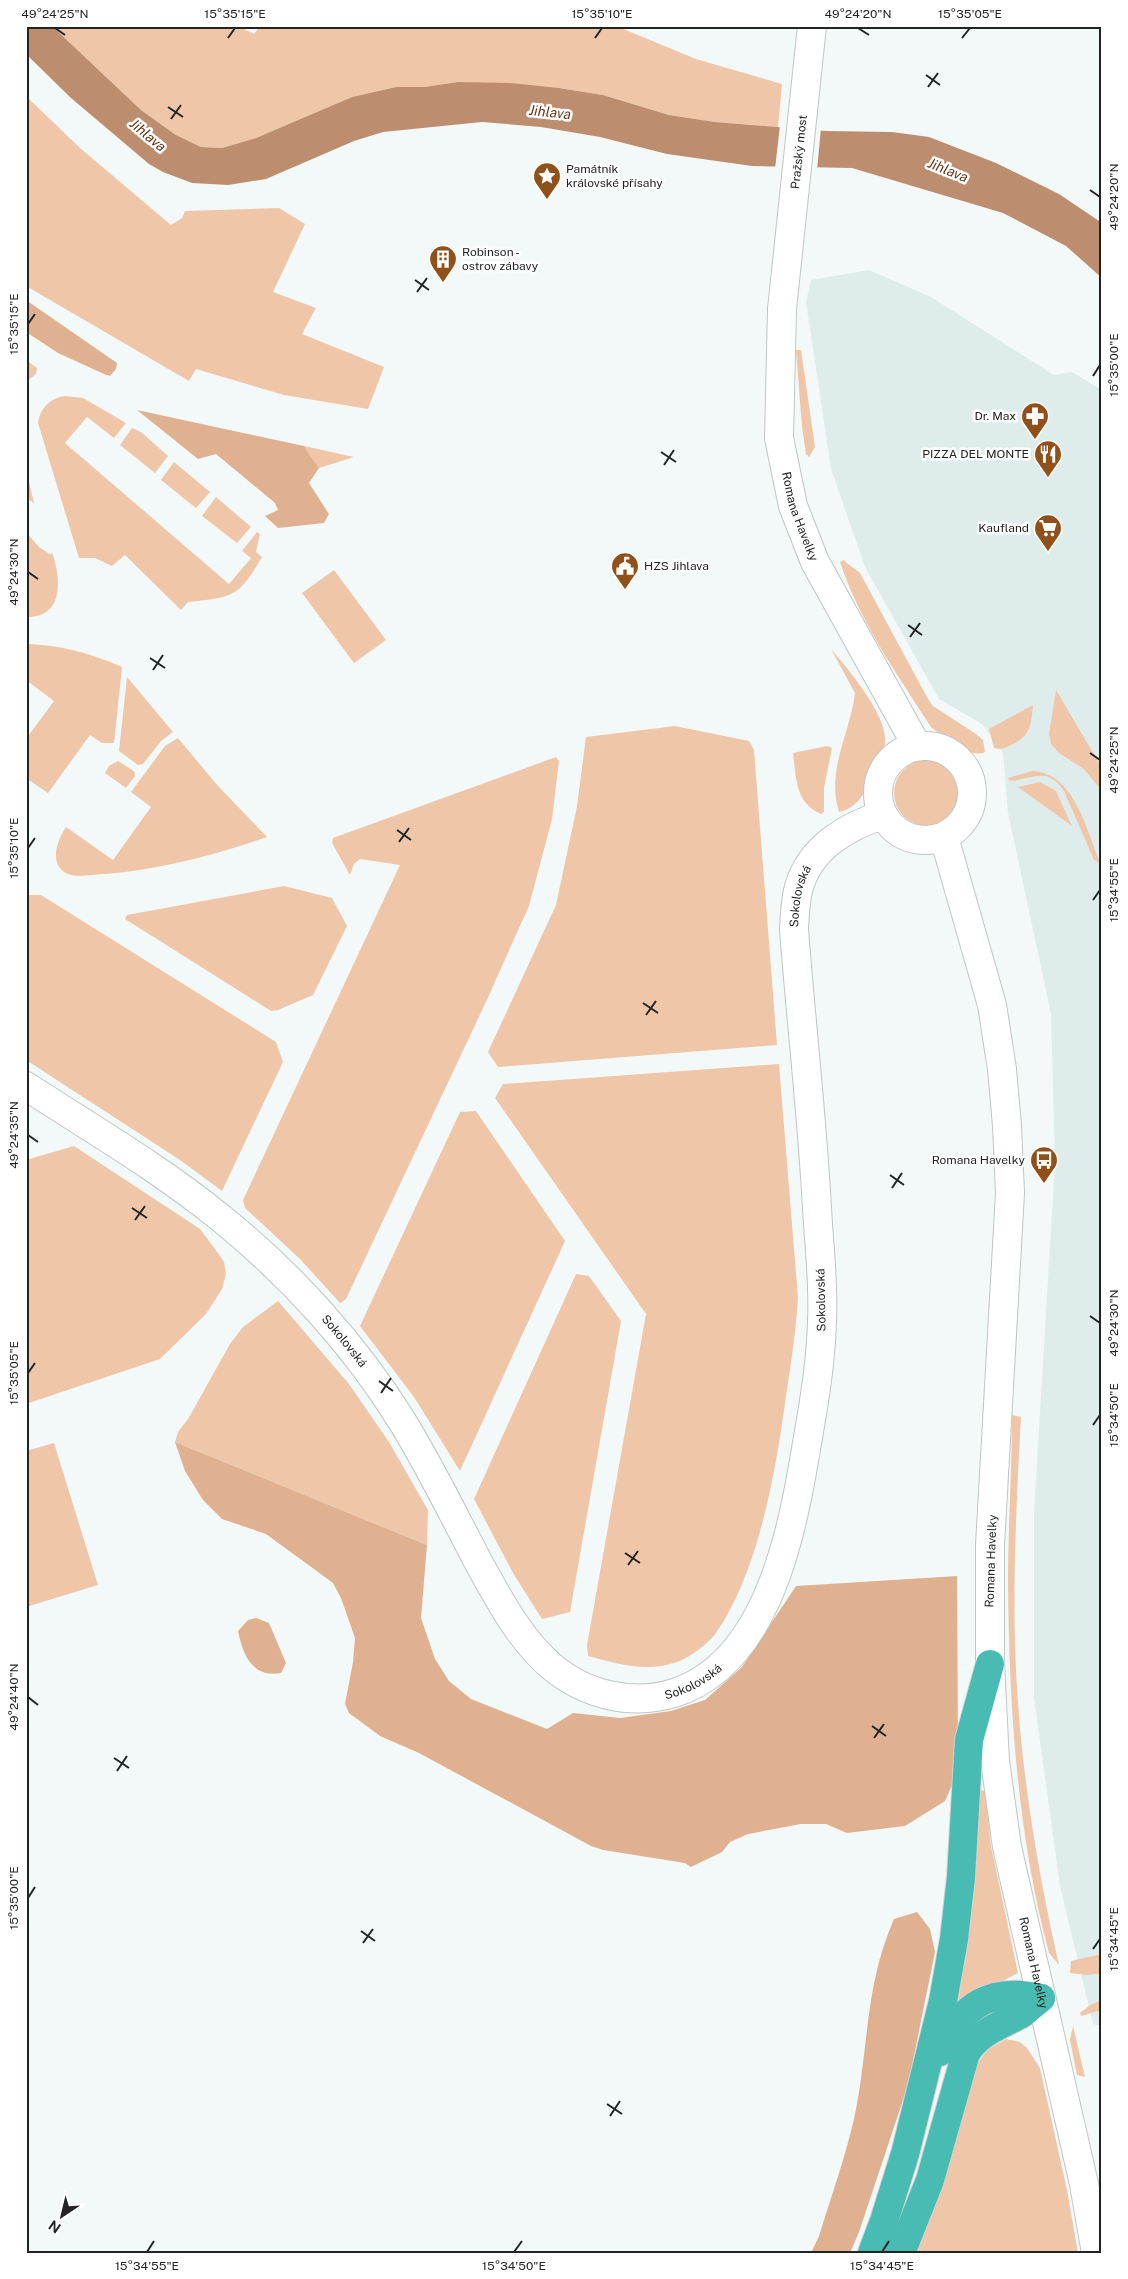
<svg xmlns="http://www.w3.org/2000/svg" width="1128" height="2279" font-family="'Public Sans',sans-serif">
	<rect width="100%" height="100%" fill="#f3f9f8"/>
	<polygon fill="#deedeb" points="869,270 931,297 1054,375 1072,372 1102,390 1102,2026 1093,2024 1060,1886 1034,1698 1034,1513 1055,1163 1051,1014 1008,813 1003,753 982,724 939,699 865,567 831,469 806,302 811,280"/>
	<g fill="#f0c6a9">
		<polygon points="52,26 238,26 254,34 260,26 616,26 696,59 782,84 778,127 715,122 669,115 603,95 559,88 458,82 424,87 396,87 352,97 256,138 222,148 201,147 176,135 141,110"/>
		<polygon points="26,96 80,148 171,225 182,218 185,211 279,208 305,224 273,292 316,308 302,334 384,367 368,409 284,395 196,369 189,381 26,286"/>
		<polygon points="796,350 801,350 815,447 809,457 806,454 802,427"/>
		<polygon points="26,360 37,368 36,374 26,382"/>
		<path d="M65,396l18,2 43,25 -12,15 -27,-21 -22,26 164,141 22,-26 -9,-7 15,-19 3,2 -4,18 6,5c-24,41 -29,40 -74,45l-7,8 -56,-55 -13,11 -17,-8h-16l-41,-135c2,-15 12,-25 27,-27z"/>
		<polygon points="132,428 141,432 168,456 155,473 120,445"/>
		<polygon points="304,446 354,457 319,468"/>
		<polygon points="174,462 210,492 196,508 161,480"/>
		<polygon points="26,480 29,482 34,503 26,498"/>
		<polygon points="216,497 251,527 237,543 202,516"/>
		<path d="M26,532l13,15 12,8 1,-3c9,26 13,66 -26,65z"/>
		<path d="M843,560l17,13 68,126 5,7 43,28 7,6 2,12c-13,8 -44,-16 -54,-25 -34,-53 -71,-105 -91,-165z"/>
		<polygon points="334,570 386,640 354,663 302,593"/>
		<path d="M26,644c35,1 64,9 96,23l-8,76h-12l-12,-8 -42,58 -22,-15v-39l28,-38 -28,-21z"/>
		<path d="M831,649c17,20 56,66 54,92 0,11 -11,33 -16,43 -6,13 -15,25 -30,28 -13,-42 11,-78 16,-119z"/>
		<polygon points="127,677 173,732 161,741 143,764 138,765 119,751"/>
		<polygon points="1056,690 1102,768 1102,791 1084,769 1059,753 1051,744 1049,734"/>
		<path d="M1033,705c-2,22 -3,32 -24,41 -6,3 -9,4 -15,2l-5,-19z"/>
		<polygon points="675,726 749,741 754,750 777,1045 498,1067 488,1052 556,905 577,806 586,737"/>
		<path d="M178,738l40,48 49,51c-53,18 -105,32 -161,37 -11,0 -29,4 -38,0 -21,-9 -10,-35 -2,-47l47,33 38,-53 -20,-15 34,-46z"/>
		<path d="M827,746l5,2 -8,40v24l-3,2c-26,-11 -25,-37 -28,-61z"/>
		<polygon points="556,757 559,761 552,819 529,906 485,1004 346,1299 340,1303 300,1259 245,1208 243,1200 400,865 360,859 354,864 350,875 332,843 333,838"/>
		<circle cx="927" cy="793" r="33"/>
		<polygon points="118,761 134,771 135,776 126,788 105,773 109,766"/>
		<path d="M1032,771c42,1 55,60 68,92l-6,-3 -30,-69c-17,-25 -30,-12 -54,-10l-2,-3z"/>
		<polygon points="1040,782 1056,791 1072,826 1018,787"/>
		<polygon points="284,886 332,898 347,926 313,995 278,1010 271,1011 125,919 127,915"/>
		<polygon points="26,895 41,895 276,1042 283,1062 222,1191 180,1160 26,1060"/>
		<path d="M779,1064l19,234c-2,33 -7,65 -12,98 -10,74 -27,175 -70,237 -8,11 -27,25 -39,29 -31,11 -59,2 -89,-6l-1,-11 59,-331 -151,-216 8,-14z"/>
		<polygon points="476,1111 565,1241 460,1471 414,1397 360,1326 460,1112"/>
		<polygon points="74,1146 200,1229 218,1253 224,1262 226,1274 222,1289 206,1314 160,1359 26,1404 26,1160"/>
		<polygon points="576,1274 589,1276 621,1321 570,1612 542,1619 513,1573 474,1499"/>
		<polygon points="278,1301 349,1384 389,1442 428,1510 427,1545 175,1442 178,1432 188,1419 230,1344 243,1327"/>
		<path d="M1012,1415l9,2c-4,75 -8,151 -6,227 3,109 20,215 44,321l-10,-12c-32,-120 -40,-247 -41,-371 0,-56 4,-111 4,-167z"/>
		<polygon points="54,1443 98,1585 26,1607 26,1451"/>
		<polygon points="985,1790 991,1846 1018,1973 958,2004 964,1961 978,1791"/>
		<polygon points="1102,1954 1102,1973 1087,1975 1070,1973 1071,1961"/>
		<polygon points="1102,2000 1102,2010 1081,2016 1080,2013 1090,2005"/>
		<polygon points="1073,2026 1085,2077 1077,2075 1070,2040"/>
		<polygon points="1006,2039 1020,2042 1027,2048 1040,2068 1067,2190 1078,2253 914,2253 975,2067 988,2049"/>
	</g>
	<g fill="#e0b190">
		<polygon points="26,300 117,363 116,369 110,376 104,374 58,353 26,332"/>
		<polygon points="137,410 304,446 319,468 309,483 329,514 324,523 278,528 265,516 278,510 275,503 216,454 198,459"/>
		<polygon points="175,1442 427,1545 421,1618 435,1659 449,1681 471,1699 547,1729 573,1713 620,1718 671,1711 705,1700 742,1667 796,1586 957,1576 958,1745 953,1783 945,1801 905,1826 847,1833 826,1824 801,1824 748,1834 730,1842 722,1852 691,1867 685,1863 603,1850 591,1846 419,1753 380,1736 349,1713 345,1704 353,1662 355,1638 341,1598 333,1583 266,1534 222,1519 203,1500 185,1471"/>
		<path d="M256,1618l13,5 17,40 -5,10c-30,5 -38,-19 -43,-42l10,-11z"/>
		<path d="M917,1912l13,17 5,23 -27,133 -49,147 -9,21h-39l8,-17c12,-39 26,-78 35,-117 15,-69 10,-132 40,-200z"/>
	</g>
	<polygon fill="#bc8e6f" points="26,26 52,26 141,110 176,135 201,147 222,148 256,138 352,97 396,87 424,87 458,82 510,83 559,88 603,95 669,115 715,122 826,131 892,132 929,137 996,163 1059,194 1102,223 1102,278 1066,246 1003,213 852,168 752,166 667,154 600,137 541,127 482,122 383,132 354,141 266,179 228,185 192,183 163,172 149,164 71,98 26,54"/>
	<polygon fill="#f3f9f8" points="780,125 821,128 817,170 775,169"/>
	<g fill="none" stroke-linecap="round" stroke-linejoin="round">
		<g stroke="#c0c5c4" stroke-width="30">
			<g id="secondary">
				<path id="s1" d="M812,26l-30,283 -3,129 14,68 22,56 102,184"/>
				<circle cx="925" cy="793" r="47"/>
				<path id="s2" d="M944,837l48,168 10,64 5,57 3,67 -20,352v119l5,97 12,86 77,337 12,69"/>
				<path id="s3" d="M26,1086c66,43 135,83 196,133 69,56 133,126 180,202 29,47 53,97 79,146 20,36 39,72 70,99 34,29 81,40 123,27 95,-30 119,-165 133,-250 7,-40 14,-81 15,-122 2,-37 -3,-76 -5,-113 -5,-93 -16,-186 -23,-279 1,-14 1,-29 5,-42 11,-39 48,-61 84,-72"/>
			</g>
		</g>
		<g stroke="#d3d3d3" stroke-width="30">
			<g id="highway">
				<path d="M940,2052c21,-46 50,-66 101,-54"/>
				<polyline points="872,2253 884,2221 905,2154 943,2001 954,1939 961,1877 969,1740 990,1664"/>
				<path d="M901,2253l29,-73 36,-127c15,-23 35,-27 57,-40 6,-5 12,-10 18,-15"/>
			</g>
		</g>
		<use href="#secondary" stroke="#fff" stroke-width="28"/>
		<use href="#highway" stroke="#48bcb3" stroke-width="28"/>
	</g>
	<path fill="none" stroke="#222424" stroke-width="2" d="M55,28l10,7M858,28l11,7M228,38l7,-10M595,38l7,-10M962,38l8,-10M926,75l14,10M928,87l10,-14M168,107l15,10M171,119l10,-14M1090,190l10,7M415,280l14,10M417,292l10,-14M28,324l7,-10M1093,376l7,-11M661,452l15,10M664,465l10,-15M28,572l10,7M908,625l14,10M910,637l10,-14M150,658l15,10M153,670l10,-15M1090,753l10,7M397,830l14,10M399,842l10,-14M28,848l7,-10M1093,900l7,-10M643,1003l15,10M646,1015l10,-14M28,1135l10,7M890,1175l14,10M892,1188l10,-15M132,1208l15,10M135,1220l10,-14M1090,1316l10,7M28,1373l7,-10M379,1381l14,10M381,1393l10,-15M1093,1425l7,-10M625,1553l15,10M628,1565l10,-14M28,1697l10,8M872,1726l14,10M874,1738l10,-14M114,1758l15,10M117,1771l10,-15M28,1898l7,-11M361,1931l14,10M363,1943l10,-14M1093,1949l7,-10M607,2104l15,10M610,2116l10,-15M147,2252l7,-11M514,2252l8,-11M882,2252l7,-11"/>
	<defs>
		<g id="sight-pin" transform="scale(1.4375)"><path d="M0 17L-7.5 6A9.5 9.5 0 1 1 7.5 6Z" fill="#905019" stroke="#fff"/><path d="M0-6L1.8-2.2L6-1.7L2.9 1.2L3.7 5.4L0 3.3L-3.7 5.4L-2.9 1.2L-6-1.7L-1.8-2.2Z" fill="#fff"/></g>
		<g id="building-pin" transform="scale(1.4375)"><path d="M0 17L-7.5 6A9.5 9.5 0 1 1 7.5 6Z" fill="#905019" stroke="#fff"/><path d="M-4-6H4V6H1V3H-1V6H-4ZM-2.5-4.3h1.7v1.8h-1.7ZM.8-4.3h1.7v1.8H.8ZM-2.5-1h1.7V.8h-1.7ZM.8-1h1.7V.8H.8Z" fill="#fff"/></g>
		<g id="pharmacy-pin" transform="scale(1.4375)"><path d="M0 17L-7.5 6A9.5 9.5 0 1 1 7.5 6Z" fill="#905019" stroke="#fff"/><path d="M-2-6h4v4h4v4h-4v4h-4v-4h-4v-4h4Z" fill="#fff"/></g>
		<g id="restaurant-pin" transform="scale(1.4375)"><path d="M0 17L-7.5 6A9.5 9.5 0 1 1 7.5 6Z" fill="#905019" stroke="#fff"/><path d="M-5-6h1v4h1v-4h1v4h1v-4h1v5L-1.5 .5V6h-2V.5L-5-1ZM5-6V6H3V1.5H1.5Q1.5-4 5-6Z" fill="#fff"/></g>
		<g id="supermarket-pin" transform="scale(1.4375)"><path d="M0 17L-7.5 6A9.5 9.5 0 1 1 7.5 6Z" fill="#905019" stroke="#fff"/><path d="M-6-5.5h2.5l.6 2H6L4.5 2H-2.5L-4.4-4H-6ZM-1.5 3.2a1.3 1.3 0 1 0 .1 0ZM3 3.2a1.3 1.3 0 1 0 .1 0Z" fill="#fff"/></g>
		<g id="civic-pin" transform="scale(1.4375)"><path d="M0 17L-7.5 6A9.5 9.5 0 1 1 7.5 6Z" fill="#905019" stroke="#fff"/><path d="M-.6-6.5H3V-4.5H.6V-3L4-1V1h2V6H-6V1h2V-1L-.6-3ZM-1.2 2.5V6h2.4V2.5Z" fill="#fff"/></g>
		<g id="bus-pin" transform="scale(1.4375)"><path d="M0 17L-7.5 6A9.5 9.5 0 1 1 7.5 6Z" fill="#905019" stroke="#fff"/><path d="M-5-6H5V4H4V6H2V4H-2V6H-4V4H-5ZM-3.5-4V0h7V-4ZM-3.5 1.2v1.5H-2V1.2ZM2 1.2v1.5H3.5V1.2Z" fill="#fff"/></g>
	</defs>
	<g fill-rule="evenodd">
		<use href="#sight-pin" x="547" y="176"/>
		<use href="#building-pin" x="443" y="259"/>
		<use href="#pharmacy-pin" x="1035" y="416"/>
		<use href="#restaurant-pin" x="1048" y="454"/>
		<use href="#supermarket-pin" x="1048" y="528"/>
		<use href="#civic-pin" x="625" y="566"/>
		<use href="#bus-pin" x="1044" y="1160"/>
	</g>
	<g text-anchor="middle" stroke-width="5" stroke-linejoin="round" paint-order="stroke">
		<g font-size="12" fill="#222424" stroke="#fff">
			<text transform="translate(799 152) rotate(-84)" y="4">Pražský most</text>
			<text dy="4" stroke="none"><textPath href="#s1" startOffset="495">Romana Havelky</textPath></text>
			<text dy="4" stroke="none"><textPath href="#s3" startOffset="1775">Sokolovská</textPath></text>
			<text transform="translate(821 1300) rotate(-91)" y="4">Sokolovská</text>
			<text dy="4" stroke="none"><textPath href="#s3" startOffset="410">Sokolovská</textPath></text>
			<text transform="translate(991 1561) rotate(-88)" y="4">Romana Havelky</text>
			<text dy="4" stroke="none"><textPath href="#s3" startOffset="950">Sokolovská</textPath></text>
			<text dy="4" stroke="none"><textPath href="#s2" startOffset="1138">Romana Havelky</textPath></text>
		</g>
		<g font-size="12" fill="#222424" stroke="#fff" text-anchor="end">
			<text x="566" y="173" text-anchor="start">Památník<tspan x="566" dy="14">královské přísahy</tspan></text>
			<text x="462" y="256" text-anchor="start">Robinson -<tspan x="462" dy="14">ostrov zábavy</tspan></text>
			<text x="1016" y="420">Dr. Max</text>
			<text x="1029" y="458">PIZZA DEL MONTE</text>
			<text x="1029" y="532">Kaufland</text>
			<text x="644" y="570" text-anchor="start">HZS Jihlava</text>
			<text x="1025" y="1164">Romana Havelky</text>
		</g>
		<g font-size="14" font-style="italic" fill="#633610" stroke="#fff">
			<text transform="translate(550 112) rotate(6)" y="5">Jihlava</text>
			<text transform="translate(148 135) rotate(40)" y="5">Jihlava</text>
			<text transform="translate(948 170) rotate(22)" y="5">Jihlava</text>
		</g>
	</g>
	<rect width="1128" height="2279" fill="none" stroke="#ffffff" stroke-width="55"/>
	<g transform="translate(62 2216) rotate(215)" stroke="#ffffff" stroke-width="4" paint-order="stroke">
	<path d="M0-4L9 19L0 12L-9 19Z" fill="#222424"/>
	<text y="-8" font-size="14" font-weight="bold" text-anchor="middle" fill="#222424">N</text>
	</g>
	<rect x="28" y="28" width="1072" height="2224" fill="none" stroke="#222424" stroke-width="2"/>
	<g font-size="12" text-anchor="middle" fill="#222424">
		<text x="55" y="18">49°24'25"N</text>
		<text x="235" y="18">15°35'15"E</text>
		<text x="602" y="18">15°35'10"E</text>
		<text x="858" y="18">49°24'20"N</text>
		<text x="970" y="18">15°35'05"E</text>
		<text transform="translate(1114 197) rotate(-90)" y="4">49°24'20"N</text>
		<text transform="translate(14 324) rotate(-90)" y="4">15°35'15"E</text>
		<text transform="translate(1114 365) rotate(-90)" y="4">15°35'00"E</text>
		<text transform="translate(14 572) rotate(-90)" y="4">49°24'30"N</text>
		<text transform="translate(1114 760) rotate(-90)" y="4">49°24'25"N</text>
		<text transform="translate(14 848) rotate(-90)" y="4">15°35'10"E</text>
		<text transform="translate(1114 890) rotate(-90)" y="4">15°34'55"E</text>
		<text transform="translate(14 1135) rotate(-90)" y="4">49°24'35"N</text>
		<text transform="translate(1114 1323) rotate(-90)" y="4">49°24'30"N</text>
		<text transform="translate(14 1373) rotate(-90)" y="4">15°35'05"E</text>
		<text transform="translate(1114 1415) rotate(-90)" y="4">15°34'50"E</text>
		<text transform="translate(14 1697) rotate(-90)" y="4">49°24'40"N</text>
		<text transform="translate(14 1898) rotate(-90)" y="4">15°35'00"E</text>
		<text transform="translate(1114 1939) rotate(-90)" y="4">15°34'45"E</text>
		<text x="147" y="2270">15°34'55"E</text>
		<text x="514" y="2270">15°34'50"E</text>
		<text x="882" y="2270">15°34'45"E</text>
	</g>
</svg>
